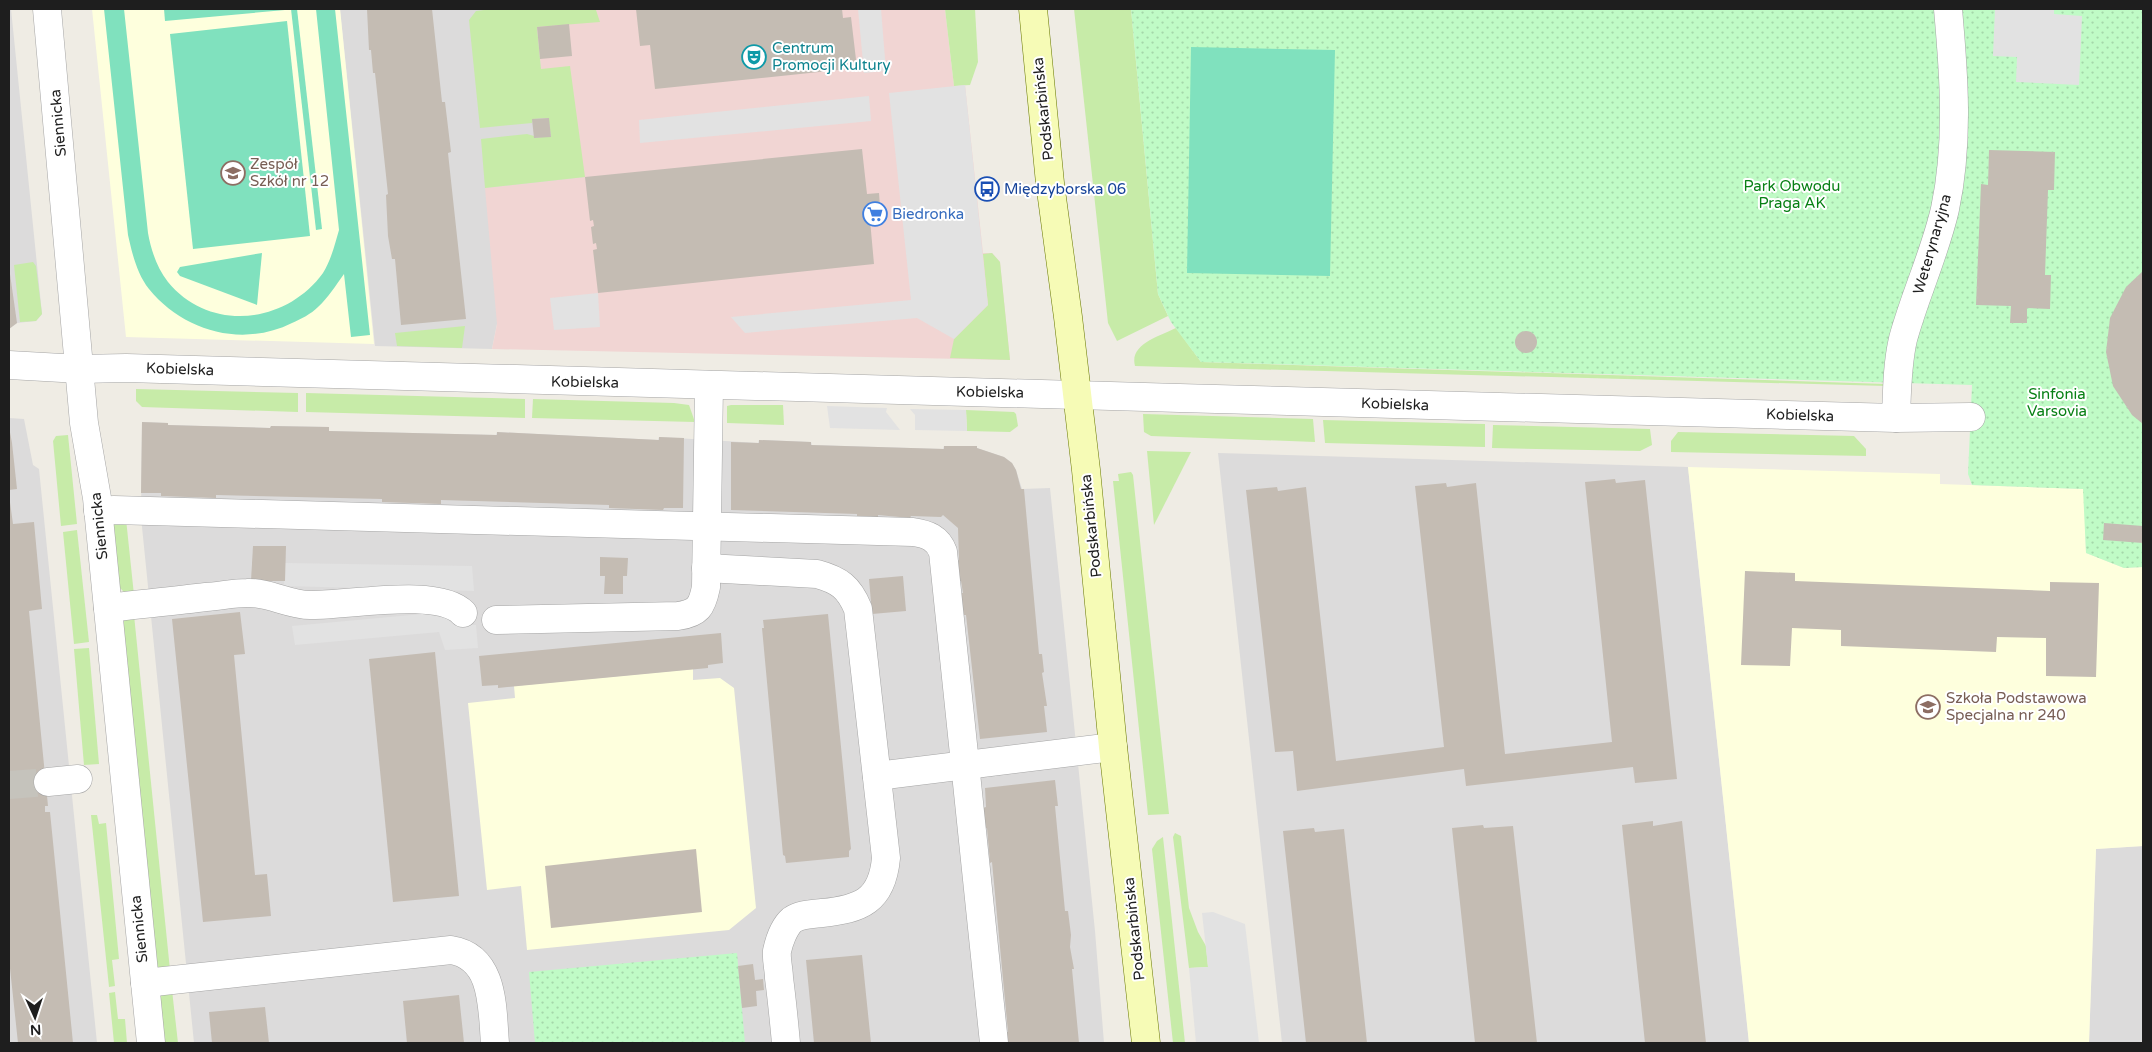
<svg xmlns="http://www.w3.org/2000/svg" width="2152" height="1052" font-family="'Varela Round',sans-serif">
	<defs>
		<pattern id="park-dots" width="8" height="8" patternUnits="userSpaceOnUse" patternTransform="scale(1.25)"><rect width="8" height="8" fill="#c0fbc6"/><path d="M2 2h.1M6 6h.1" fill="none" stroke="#a5d7aa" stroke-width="1.8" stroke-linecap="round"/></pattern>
	</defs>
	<rect width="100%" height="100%" fill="#efece4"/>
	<g fill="#dcdbdb">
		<polygon points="9,9 11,9 42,314 36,321 17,323 9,329"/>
		<polygon points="340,9 485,9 487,32 540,59 541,69 570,66 585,177 497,324 492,349 375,346"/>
		<polygon points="9,418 24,419 33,465 39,469 97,1043 9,1043"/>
		<polygon points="142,422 168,423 168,425 270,428 271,426 329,427 329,431 496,435 497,432 658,440 659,437 758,443 759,440 811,442 812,445 943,449 944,446 977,446 977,448 1004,457 1012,463 1016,470 1022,489 1050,488 1095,931 1104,1043 194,1043 141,517"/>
		<polygon points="1218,453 1688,467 1749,1043 1282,1043"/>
		<polygon points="2143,846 2143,1043 2089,1043 2096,849"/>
	</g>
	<polygon fill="#f1d5d3" points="485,9 945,9 954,86 965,85 983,253 992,253 1000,262 1010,360 492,349 497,324 485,188 585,177 541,69 537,27 487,32"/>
	<g fill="#feffdd">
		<polygon points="92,9 340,9 374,344 126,337"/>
		<polygon points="1688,467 1940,474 1940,484 2084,489 2086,553 2124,568 2143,567 2143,846 2096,849 2089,1043 1749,1043"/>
		<polygon points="693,669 693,680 720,678 734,688 756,908 729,930 527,950 521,886 487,890 468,703 515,698 514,686"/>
	</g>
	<g fill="#c7eba8">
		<polygon points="492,9 596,10 600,22 537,27 541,69 570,66 585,177 485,188 481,139 527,134 534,136 534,138 551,136 548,118 533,119 532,123 480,128 469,20 476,11"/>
		<polygon points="945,9 975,9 978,62 970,85 954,86"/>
		<polygon points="1074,9 1131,9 1158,294 1168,316 1117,341 1108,323"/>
		<polygon points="992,253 1000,262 1010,360 950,358 954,339 988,305 983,254"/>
		<polygon points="33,262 36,266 42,314 36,321 20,322 14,265"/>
		<polygon points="465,326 462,348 397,346 395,333"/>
		<path d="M1176,328l25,34 685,22v2l-751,-20c-6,-22 25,-30 41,-38z"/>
		<polygon points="136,389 298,393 298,412 142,407 136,401"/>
		<polygon points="306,393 525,399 525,418 306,412"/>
		<polygon points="533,399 674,403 689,405 695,422 532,418"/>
		<polygon points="731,405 783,405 784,425 727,423 727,406"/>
		<polygon points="966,410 1014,412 1016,414 1018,426 1010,432 967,431"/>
		<polygon points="1143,414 1313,419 1315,442 1151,436 1144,432"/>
		<polygon points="1323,420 1485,424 1485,447 1325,443"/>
		<polygon points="1493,425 1650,429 1652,445 1640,451 1492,448"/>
		<polygon points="1678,432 1854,436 1866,449 1866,456 1671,452 1671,441"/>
		<polygon points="68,435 77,524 61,526 53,441 56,436"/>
		<polygon points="1147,451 1191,452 1154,525"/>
		<polygon points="1131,472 1133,475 1169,814 1148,815 1113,481 1119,481 1118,474"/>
		<polygon points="126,519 134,595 126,594 119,587 112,526 115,522"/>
		<polygon points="77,530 89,642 74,644 63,532"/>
		<polygon points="134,615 170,970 159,969 156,967 122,623 125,619"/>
		<polygon points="89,648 99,764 84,765 74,649"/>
		<polygon points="91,815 97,815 99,824 106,823 119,959 112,960 115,986 109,987"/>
		<polygon points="1175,833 1181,836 1189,908 1198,932 1206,946 1208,967 1189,968 1173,837"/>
		<polygon points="1163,837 1185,1043 1173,1043 1152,849 1157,841"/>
		<polygon points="172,990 178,1043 163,1043 158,992"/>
		<polygon points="115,992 118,1019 125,1019 127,1043 114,1043 109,993"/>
	</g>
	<g fill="url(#park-dots)">
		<polygon points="1131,9 2143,9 2143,567 2124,568 2086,553 2083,489 1972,485 1968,474 1972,385 1201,362 1171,322 1158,294"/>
		<polygon points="737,953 745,1043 535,1043 529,972"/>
	</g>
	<g fill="#80e1be">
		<path d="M104,9h20l24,224c3,17 9,35 20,49 42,51 118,42 155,-9 8,-13 12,-29 16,-43l-23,-221h19l35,326 -19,2 -7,-63c-8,11 -16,24 -26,33 -7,7 -17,12 -26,16 -50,25 -109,8 -143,-34 -12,-15 -17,-36 -21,-54z"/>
		<polygon points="164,9 285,9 285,10 165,21"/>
		<polygon points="291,9 297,9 322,229 316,230"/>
		<polygon points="287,21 310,236 193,249 170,34"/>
		<polygon points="1191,47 1335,50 1330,276 1187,273"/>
		<polygon points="262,253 257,305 180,276 177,272 180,267"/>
	</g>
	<g fill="#e2e2e2">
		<polygon points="858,9 881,9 886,71 864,73"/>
		<polygon points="1995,9 2054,9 2054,14 2082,16 2079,85 2016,82 2017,57 1993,56"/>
		<polygon points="965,85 988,305 954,339 917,318 745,333 731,317 911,300 889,93"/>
		<polygon points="869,96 871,121 640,143 639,120"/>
		<polygon points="598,293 600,327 554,330 550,298"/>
		<polygon points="827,406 887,408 886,412 900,430 830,428"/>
		<polygon points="910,409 966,410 967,431 915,430 915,415"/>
		<polygon points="285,563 472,566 474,591 284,586"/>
		<polygon points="444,612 454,625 476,625 478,648 445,650 439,632 295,645 292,626"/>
		<polygon points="1213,912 1245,924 1259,1043 1196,1043 1189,968 1208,967 1202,913"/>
	</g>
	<g fill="#c4bcb3">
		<polygon points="367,9 432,9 442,102 445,102 451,152 448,153 466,319 401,325 395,259 392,259 388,236 386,195 388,194 375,73 373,73 371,50 369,50"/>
		<polygon points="636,9 842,9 843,18 851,17 857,68 655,89 650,45 640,46"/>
		<polygon points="569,24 572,56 540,59 537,27"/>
		<polygon points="549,118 551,137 534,138 532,119"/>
		<polygon points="862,149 867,194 879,193 881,219 870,220 874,264 598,293 593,250 597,249 596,243 593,244 591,227 594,226 593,220 590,221 585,177"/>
		<polygon points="1989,150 2055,152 2054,190 2048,190 2045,275 2051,275 2050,309 2027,308 2027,323 2010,323 2011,306 1976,305 1981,184 1988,185"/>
		<polygon points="9,267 17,323 9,329"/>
		<polygon points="2143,271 2143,424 2132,415 2113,386 2106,352 2110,318 2126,287"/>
		<circle cx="1526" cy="342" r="11"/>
		<polygon points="142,422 168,423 168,425 270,428 271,426 329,427 329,431 497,435 497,432 659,440 659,437 684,438 683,508 664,508 663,510 609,508 609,505 441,500 441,504 382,502 382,499 216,495 216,498 161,496 161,493 141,493"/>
		<polygon points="9,427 12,443 17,489 9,490"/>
		<polygon points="759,440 811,442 811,445 944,449 944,446 977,446 977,448 1004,457 1012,463 1016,470 1021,489 1024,489 1039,654 1042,654 1044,672 1042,673 1047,706 1044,706 1047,732 980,739 966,615 963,615 961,593 963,593 961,581 959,581 957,561 959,560 958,528 943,515 941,517 911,516 910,518 878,515 878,517 857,516 857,514 731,510 731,442 759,443"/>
		<polygon points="1615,479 1616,483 1645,480 1677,779 1635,783 1633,767 1466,786 1464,769 1297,791 1293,751 1275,752 1246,490 1277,487 1278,491 1306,487 1336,761 1444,747 1415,486 1446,483 1447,487 1476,483 1505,754 1612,742 1585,482"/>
		<polygon points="9,495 13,524 34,522 42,609 29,611 48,806 45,806 45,812 50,812 73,1043 18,1043 9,959"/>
		<polygon points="2104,523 2143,526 2143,543 2103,540"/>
		<polygon points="253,546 286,546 285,581 251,581"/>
		<polygon points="600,557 628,558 627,576 623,576 623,594 604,594 605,576 600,576"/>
		<polygon points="1745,571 1795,573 1795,581 2050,591 2050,582 2099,583 2096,677 2046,676 2046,638 1997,637 1996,652 1841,646 1841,630 1792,628 1790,666 1741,665"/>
		<polygon points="903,576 906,611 872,614 869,579"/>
		<polygon points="240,612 245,654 234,655 255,875 267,874 271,916 203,922 172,619"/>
		<polygon points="828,614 851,849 849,851 849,857 786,863 785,856 783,855 762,628 764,628 763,620"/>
		<polygon points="721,633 723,663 708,665 708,668 498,688 498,685 482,686 479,656"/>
		<polygon points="435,652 459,896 393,902 369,659"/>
		<polygon points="1055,780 1058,806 1055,806 1065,911 1068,911 1071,935 1070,947 1074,969 1072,969 1079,1043 1007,1043 1006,1032 1008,1032 992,862 990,863 987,828 985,829 983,808 986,807 985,788"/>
		<polygon points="1653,821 1653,826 1682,821 1706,1043 1645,1043 1622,825"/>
		<polygon points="1483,825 1484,828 1513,826 1537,1043 1475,1043 1452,828"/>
		<polygon points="1314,828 1315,832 1344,829 1367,1043 1306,1043 1283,831"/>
		<polygon points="696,849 702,912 551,928 545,866"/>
		<polygon points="862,955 871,1043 814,1043 806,960"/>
		<polygon points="753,964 755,980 763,979 764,990 756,991 757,1006 742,1008 738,966"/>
		<polygon points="459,995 464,1043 407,1043 403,1001"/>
		<polygon points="265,1007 269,1043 212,1043 209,1012"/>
	</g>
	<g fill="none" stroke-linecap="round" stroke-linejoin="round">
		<polyline stroke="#c5c3bc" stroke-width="28" stroke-dasharray="28 14" stroke-linecap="butt" points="9,785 48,782"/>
		<g stroke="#a5a5a5" stroke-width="29">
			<g id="street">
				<polyline points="47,9 84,423 97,498 151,1043"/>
				<path d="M9,365l71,4 46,-1c590,18 1180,33 1770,50l75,-1"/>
				<path d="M1896,418c1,-26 1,-53 7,-79 12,-44 32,-86 42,-130 14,-66 9,-134 3,-200"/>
				<path d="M98,511l16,-1 799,22c14,2 25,6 30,20l51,491"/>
				<path d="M706,568l111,6c22,6 32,13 41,35l28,249c-4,43 -25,51 -64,55 -9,1 -22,1 -30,7 -8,7 -13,22 -15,31 -1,8 2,19 2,27 3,22 5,44 7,65"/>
				<path d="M108,608c32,-4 65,-7 98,-11 14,-1 28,-4 41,-4 22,-1 42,12 63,12 37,1 128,-18 153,8"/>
				<path d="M496,620l182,-4c20,-3 24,-9 28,-29l3,-202"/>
				<polyline points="877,776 1113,747"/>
				<polyline points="48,782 78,779"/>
				<path d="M145,983l306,-33c44,7 41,59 44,93"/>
			</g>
		</g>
		<g stroke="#697902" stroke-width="29">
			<polyline id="secondary" points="1033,9 1050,183 1068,317 1086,470 1113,747 1146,1043"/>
		</g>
		<use href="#street" stroke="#fff" stroke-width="28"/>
		<use href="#secondary" stroke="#f6fbb6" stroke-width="28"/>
	</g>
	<defs>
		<g id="theatre-ring" transform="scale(1.25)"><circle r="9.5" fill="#fff" stroke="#0f9aa8" stroke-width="1.5"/><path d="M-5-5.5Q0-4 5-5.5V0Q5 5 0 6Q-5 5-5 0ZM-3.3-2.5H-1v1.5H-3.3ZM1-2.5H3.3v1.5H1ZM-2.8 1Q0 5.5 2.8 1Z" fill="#0f9aa8"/></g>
		<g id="school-ring" transform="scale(1.25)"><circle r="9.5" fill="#fff" stroke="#8d6e63" stroke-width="1.5"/><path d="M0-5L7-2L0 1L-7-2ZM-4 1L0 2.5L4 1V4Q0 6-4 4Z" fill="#8d6e63"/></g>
		<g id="bus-ring" transform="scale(1.25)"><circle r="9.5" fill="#fff" stroke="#1a4fb4" stroke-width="1.5"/><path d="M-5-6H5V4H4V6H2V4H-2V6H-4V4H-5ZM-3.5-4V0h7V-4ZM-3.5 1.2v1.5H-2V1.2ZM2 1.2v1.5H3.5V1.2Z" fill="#1a4fb4"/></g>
		<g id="supermarket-ring" transform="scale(1.25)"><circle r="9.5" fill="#fff" stroke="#3f7fe0" stroke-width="1.5"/><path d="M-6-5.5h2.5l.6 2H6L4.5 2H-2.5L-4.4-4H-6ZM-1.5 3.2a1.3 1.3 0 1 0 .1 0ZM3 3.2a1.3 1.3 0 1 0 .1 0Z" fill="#3f7fe0"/></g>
	</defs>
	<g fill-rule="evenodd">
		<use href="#theatre-ring" x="754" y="57"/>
		<use href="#school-ring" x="233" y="173"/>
		<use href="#bus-ring" x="987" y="189"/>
		<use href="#supermarket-ring" x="875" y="214"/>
		<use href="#school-ring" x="1928" y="707"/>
	</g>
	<g text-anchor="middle" stroke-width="4" stroke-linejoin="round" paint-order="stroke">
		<g font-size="15" fill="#0d838f" stroke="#fff" text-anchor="start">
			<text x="772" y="53">Centrum<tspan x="772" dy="17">Promocji Kultury</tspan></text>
		</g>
		<g font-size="15" fill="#1e1e1e" stroke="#fff">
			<text transform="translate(1043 109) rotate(-96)" y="5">Podskarbińska</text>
			<text transform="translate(58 123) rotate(-95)" y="5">Siennicka</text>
			<text transform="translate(1932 244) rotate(-74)" y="5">Weterynaryjna</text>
			<text transform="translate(180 369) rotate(2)" y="5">Kobielska</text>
			<text transform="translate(585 382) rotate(1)" y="5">Kobielska</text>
			<text transform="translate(990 392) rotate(1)" y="5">Kobielska</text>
			<text transform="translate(1395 404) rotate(2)" y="5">Kobielska</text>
			<text transform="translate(1800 415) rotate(2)" y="5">Kobielska</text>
			<text transform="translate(99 526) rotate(-96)" y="5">Siennicka</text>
			<text transform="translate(1091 526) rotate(-96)" y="5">Podskarbińska</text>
			<text transform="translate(139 929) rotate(-96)" y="5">Siennicka</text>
			<text transform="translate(1134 929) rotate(-96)" y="5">Podskarbińska</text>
		</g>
		<g font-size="15" fill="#785e54" stroke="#fff" text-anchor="start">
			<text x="250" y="169">Zespół<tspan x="250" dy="17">Szkół nr 12</tspan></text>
			<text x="1946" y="703">Szkoła Podstawowa<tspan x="1946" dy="17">Specjalna nr 240</tspan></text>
		</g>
		<g font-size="15" fill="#088015" stroke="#fff">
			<text x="1792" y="191">Park Obwodu<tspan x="1792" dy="17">Praga AK</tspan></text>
			<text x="2057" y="399">Sinfonia<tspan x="2057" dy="17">Varsovia</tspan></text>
		</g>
		<g font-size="15" fill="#164399" stroke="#fff" text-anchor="start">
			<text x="1004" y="194">Międzyborska 06</text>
		</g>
		<g font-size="15" fill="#366cbe" stroke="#fff" text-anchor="start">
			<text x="892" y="219">Biedronka</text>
		</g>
	</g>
	<rect width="2152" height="1052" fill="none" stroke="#1e1e1e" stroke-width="20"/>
	<g transform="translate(35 1017) rotate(177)" stroke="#ffffff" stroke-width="4" paint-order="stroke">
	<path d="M0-4L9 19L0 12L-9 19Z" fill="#1e1e1e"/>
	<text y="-8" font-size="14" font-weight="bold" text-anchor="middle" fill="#1e1e1e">N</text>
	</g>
</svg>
